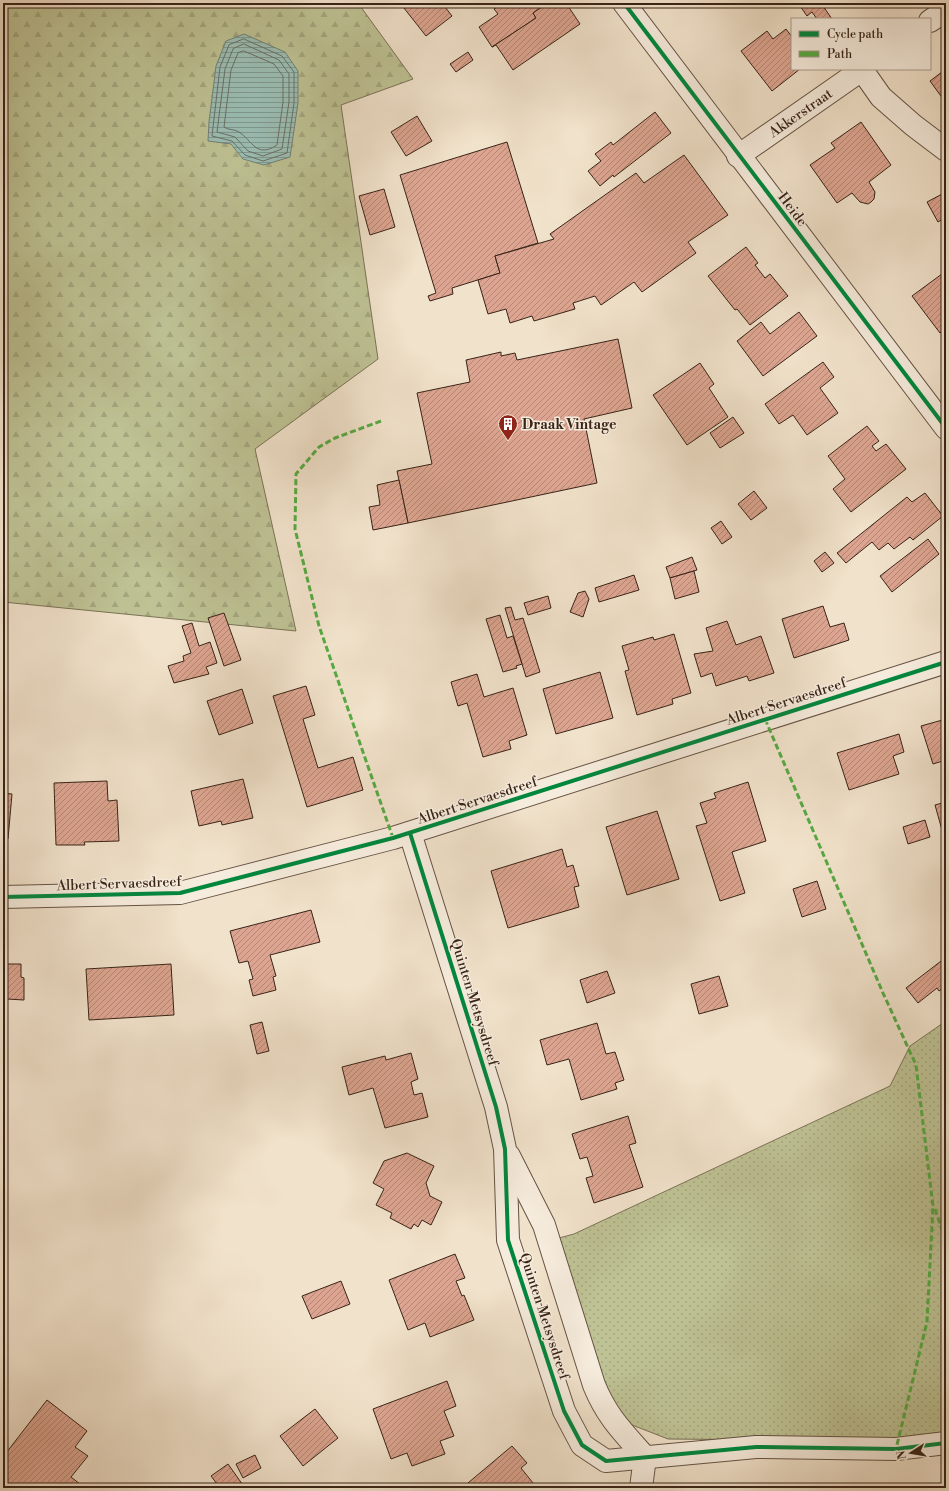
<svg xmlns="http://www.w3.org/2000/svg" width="949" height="1491" font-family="'Libre Bodoni',serif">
	<defs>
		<pattern id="grass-dots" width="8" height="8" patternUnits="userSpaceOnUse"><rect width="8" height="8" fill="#bec294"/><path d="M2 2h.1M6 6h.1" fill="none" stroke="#a4a67f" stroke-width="1.8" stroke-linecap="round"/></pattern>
		<pattern id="forest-firs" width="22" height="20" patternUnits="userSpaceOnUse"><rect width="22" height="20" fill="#bec294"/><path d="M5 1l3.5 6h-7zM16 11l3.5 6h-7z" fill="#a4a67f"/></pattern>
		<pattern id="water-rules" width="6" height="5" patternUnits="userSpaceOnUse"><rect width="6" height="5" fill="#9bbeb4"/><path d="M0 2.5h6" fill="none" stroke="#7f9a91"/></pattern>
		<pattern id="building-hatch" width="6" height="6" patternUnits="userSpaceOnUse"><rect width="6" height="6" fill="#dda591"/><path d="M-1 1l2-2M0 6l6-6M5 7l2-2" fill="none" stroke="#b48675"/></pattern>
	</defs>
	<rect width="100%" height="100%" fill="#f1e2cb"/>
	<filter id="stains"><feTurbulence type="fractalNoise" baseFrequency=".005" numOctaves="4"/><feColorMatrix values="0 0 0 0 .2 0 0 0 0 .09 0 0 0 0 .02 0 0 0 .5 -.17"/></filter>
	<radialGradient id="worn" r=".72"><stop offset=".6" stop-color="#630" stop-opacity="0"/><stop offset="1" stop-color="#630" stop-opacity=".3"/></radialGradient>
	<polygon fill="url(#grass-dots)" stroke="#7b7256" points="946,1021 946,1435 897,1441 668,1439 627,1423 605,1390 555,1239 574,1234 890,1086 910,1046"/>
	<polygon fill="url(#forest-firs)" stroke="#7b7256" points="3,3 358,3 413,79 341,105 378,359 255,449 296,631 3,602"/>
	<polygon fill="url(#water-rules)" stroke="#738075" points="244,34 285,52 298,71 298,103 290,157 264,165 243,159 231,144 208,141 209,122 216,66 226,41"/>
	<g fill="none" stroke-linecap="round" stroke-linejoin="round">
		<g stroke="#6a7066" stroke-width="1">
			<polygon points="244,39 282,56 294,72 294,103 287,153 263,161 245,155 232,141 212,136 220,67 229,45"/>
			<polygon points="244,44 279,60 289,74 289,102 282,149 263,156 248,151 235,137 217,132 225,69 233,49"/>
			<path d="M244,51l30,13 9,12v26l-6,43c-21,14 -25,-5 -38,-13 -5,-3 -11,-2 -15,-5l7,-57 7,-17z"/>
		</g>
	</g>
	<g fill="url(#building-hatch)" stroke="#382317">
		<polygon points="400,3 442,3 452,16 426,36"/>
		<polygon points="503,3 548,3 533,13 536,18 492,47 479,27 498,14 494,9"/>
		<polygon points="548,3 566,3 580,24 513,70 496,45 492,47 536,18 533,13"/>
		<polygon points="798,3 821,3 832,19 817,19 812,12 807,16"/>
		<polygon points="786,29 792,37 792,69 800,69 772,91 741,51 767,31 773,39"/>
		<polygon points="468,52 473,60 456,72 450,64"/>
		<polygon points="946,69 946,103 930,81"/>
		<polygon points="655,112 671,133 614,177 613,175 600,186 588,171 601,161 595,154 611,142 613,145"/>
		<polygon points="417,116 432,141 406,156 391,132"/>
		<polygon points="861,122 891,165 869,182 875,192 874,199 871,202 868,204 860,202 852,193 837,203 810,165 835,148 831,143"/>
		<polygon points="507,142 538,243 495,256 500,273 452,288 453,294 430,301 428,296 436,293 400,175"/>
		<polygon points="684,155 728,215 688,242 696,253 642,292 634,282 601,305 595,296 573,303 575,309 534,321 532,316 510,323 506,309 488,314 478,280 500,273 495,256 554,239 550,234 636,173 644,183"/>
		<polygon points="384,189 395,227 370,235 359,196"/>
		<polygon points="946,192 946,217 938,222 927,202"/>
		<polygon points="746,247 758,263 755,265 765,278 770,274 788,296 750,325 737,309 735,310 708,276"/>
		<polygon points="946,271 946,329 940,333 912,296"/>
		<polygon points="799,312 817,336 763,376 737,341 761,322 770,334"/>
		<polygon points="618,339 632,408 584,419 597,483 408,523 397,471 432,464 417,393 470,382 466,360 501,352 501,356 515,353 517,360"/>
		<polygon points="823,362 834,377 820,388 838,413 807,435 793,415 779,424 765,404"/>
		<polygon points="700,363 714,384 709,388 728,417 687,445 653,395"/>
		<polygon points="733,417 744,433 720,448 710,433"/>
		<polygon points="867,426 879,441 872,446 876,451 886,444 906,469 851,512 833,489 845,479 828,456"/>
		<polygon points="399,480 408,523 373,530 369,507 380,505 377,485"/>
		<polygon points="754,491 767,508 751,520 738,504"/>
		<polygon points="925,493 943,516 913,540 910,537 894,549 888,543 879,550 872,542 846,563 837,553 907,497 912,502"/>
		<polygon points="721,521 732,537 722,544 711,528"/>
		<polygon points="928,539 939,554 892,592 880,576"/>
		<polygon points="825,552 834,563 822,572 814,561"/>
		<polygon points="692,557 697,570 670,578 666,567"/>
		<polygon points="694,571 699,592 675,599 670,578"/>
		<polygon points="634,575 639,590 599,602 595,588"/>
		<polygon points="585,591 589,599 583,617 570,612 578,593"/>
		<polygon points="548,596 551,608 528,615 524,603"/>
		<polygon points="823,606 830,627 844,623 849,640 794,658 782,619"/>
		<polygon points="511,607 515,620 523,618 540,672 526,677 505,608"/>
		<polygon points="224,613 241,660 224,666 208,618"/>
		<polygon points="500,615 507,638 513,636 522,664 516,666 517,668 503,672 486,619"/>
		<polygon points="727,621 736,645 761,636 774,673 749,681 747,676 716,686 712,673 701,677 694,654 713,651 706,628"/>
		<polygon points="192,623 199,646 210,642 217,663 206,667 209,674 174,683 168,666 184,661 183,656 191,653 182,626"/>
		<polygon points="674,634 691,693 672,699 673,704 637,715 625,671 629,670 622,646 653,637 654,640"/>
		<polygon points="600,672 613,718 556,734 543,689"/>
		<polygon points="477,674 484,697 513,688 527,735 509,741 511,749 483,757 467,703 458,706 451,682"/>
		<polygon points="306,686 315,715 303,719 318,768 353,757 363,790 307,807 273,696"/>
		<polygon points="242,689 253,723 219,735 207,701"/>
		<polygon points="946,719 946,760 933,764 921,726"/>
		<polygon points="899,734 904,752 893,756 899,774 849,790 837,753"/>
		<polygon points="243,779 253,818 222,825 221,821 199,826 191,791"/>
		<polygon points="107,781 108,801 117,800 119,841 84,842 85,845 56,845 54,783"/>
		<polygon points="748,782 766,841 732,852 745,893 720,901 696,826 707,823 700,803 716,798 714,793"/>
		<polygon points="3,793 12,794 8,839 3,839"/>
		<polygon points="946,802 946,829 942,830 935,805"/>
		<polygon points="657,811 679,879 627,895 606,827"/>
		<polygon points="925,820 930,837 908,844 903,827"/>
		<polygon points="562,849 567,867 573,865 579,886 574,887 579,907 508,928 491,871"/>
		<polygon points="817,881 826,909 802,917 793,889"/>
		<polygon points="311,910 320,942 270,955 276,976 273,977 276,990 253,996 249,980 253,979 248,961 239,963 230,931"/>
		<polygon points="945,958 946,986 939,991 937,988 918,1003 906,988"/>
		<polygon points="5,964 21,964 21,977 24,978 24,1000 7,999 3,1004 3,967 5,967"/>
		<polygon points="171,964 174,1015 89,1020 86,969"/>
		<polygon points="607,971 615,993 587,1003 580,980"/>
		<polygon points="719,976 728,1006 699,1014 691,984"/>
		<polygon points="262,1022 269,1051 257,1054 250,1025"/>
		<polygon points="597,1023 606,1054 615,1052 624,1080 615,1083 617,1089 581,1100 569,1059 547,1065 540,1040"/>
		<polygon points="411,1053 418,1079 411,1082 414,1095 422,1093 428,1117 385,1128 373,1088 349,1095 342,1067 385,1056 386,1060"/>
		<polygon points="628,1116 636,1143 629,1145 643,1187 594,1203 586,1178 593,1176 587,1157 580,1159 572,1134"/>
		<polygon points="407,1153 434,1166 426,1183 430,1196 442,1202 431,1225 422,1220 418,1227 414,1224 411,1229 390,1218 392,1213 376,1205 384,1189 373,1183 384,1161"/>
		<polygon points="455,1254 465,1278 456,1281 462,1296 464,1295 474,1320 430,1337 425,1323 408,1330 389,1280"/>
		<polygon points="341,1281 350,1304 312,1319 302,1296"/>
		<polygon points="447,1381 456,1406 444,1411 454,1436 440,1441 445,1454 412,1466 407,1453 391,1459 373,1409"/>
		<polygon points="47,1400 87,1431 75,1447 88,1456 71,1477 85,1488 3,1488 3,1457"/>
		<polygon points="315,1409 338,1438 303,1466 280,1436"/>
		<polygon points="512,1446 527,1463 521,1468 537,1488 462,1488"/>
		<polygon points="255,1455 261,1468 243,1478 236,1464"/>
		<polygon points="228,1464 245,1488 220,1488 211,1476"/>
	</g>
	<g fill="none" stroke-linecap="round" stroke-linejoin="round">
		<g stroke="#665344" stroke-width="24">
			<g id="street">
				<polyline points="624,3 946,428"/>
				<polyline points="930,21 946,10"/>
				<polyline points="862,70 881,97 913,125 946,150"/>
				<path id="s1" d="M738,156l125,-87"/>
				<polyline points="410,833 496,1107 505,1149 508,1240 564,1411 582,1445 606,1461 756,1447 896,1449 946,1443"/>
				<polyline points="3,897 180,893 393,838 946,662"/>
				<path d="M509,1156l35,69 50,160c13,32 29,47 51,72"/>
				<polyline points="641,1488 645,1457"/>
			</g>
		</g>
		<use href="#street" stroke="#f6ecdd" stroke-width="22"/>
		<g stroke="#55aa42" stroke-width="3" stroke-dasharray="6 3" stroke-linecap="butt">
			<polyline points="381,421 335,438 319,447 296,474 295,529 319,626 393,838"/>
			<polyline points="765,719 883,993 916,1065 933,1206 927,1322 896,1449"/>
			<polyline points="935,1209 946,1241"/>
		</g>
		<g stroke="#f6ecdd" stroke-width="6">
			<g id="cycleway">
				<polyline points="624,3 946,428"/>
				<polyline points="410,833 496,1107 505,1149 508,1240 564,1411 582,1445 606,1461 756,1447 896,1449 946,1443"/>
				<polyline points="3,897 180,893 393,838 946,662"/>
			</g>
		</g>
		<use href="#cycleway" stroke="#00873e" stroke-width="4"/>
	</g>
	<defs>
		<g id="building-pin" transform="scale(1)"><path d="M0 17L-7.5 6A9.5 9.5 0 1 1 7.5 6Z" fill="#8f2418" stroke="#f6ecdd"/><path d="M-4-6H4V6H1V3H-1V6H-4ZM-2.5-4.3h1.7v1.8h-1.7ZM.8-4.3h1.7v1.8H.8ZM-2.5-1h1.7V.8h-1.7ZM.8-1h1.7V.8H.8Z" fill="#fff"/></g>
	</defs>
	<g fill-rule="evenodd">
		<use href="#building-pin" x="508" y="424"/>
	</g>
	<g text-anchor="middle" stroke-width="3" stroke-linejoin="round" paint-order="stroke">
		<g font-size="14" fill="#382317" stroke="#f6ecdd">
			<text dy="5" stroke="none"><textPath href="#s1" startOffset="76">Akkerstraat</textPath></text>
			<text transform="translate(793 209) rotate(53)" y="5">Heide</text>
			<text transform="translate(786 701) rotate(-18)" y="5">Albert Servaesdreef</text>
			<text transform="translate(477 800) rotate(-18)" y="5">Albert Servaesdreef</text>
			<text transform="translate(119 883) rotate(-2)" y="5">Albert Servaesdreef</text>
			<text transform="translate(475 1002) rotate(73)" y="5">Quinten Metsysdreef</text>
			<text transform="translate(545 1316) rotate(72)" y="5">Quinten Metsysdreef</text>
		</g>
		<g font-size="14" font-weight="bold" fill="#382317" stroke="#f6ecdd" text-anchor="start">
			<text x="522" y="429">Draak Vintage</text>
		</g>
	</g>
	<rect width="949" height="1491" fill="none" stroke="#f1e2cb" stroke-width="16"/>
	<rect x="4" y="4" width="941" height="1483" fill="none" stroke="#382317" stroke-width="2"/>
	<rect x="8" y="8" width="933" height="1475" fill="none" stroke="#382317"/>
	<rect x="791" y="18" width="140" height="52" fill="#f6ecdd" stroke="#aa9c8e"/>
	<rect x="799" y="31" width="20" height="6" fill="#00873e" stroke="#aa9c8e"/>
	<text x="827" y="38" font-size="12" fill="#382317">Cycle path</text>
	<rect x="799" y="51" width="20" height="6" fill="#55aa42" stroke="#aa9c8e"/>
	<text x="827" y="58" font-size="12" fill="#382317">Path</text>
	<g transform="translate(911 1453) rotate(258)" stroke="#f6ecdd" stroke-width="3" paint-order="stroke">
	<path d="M0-3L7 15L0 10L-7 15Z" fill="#382317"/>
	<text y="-6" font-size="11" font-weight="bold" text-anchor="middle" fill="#382317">N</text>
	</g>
	<rect width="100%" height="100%" filter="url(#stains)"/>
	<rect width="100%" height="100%" fill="url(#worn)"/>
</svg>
